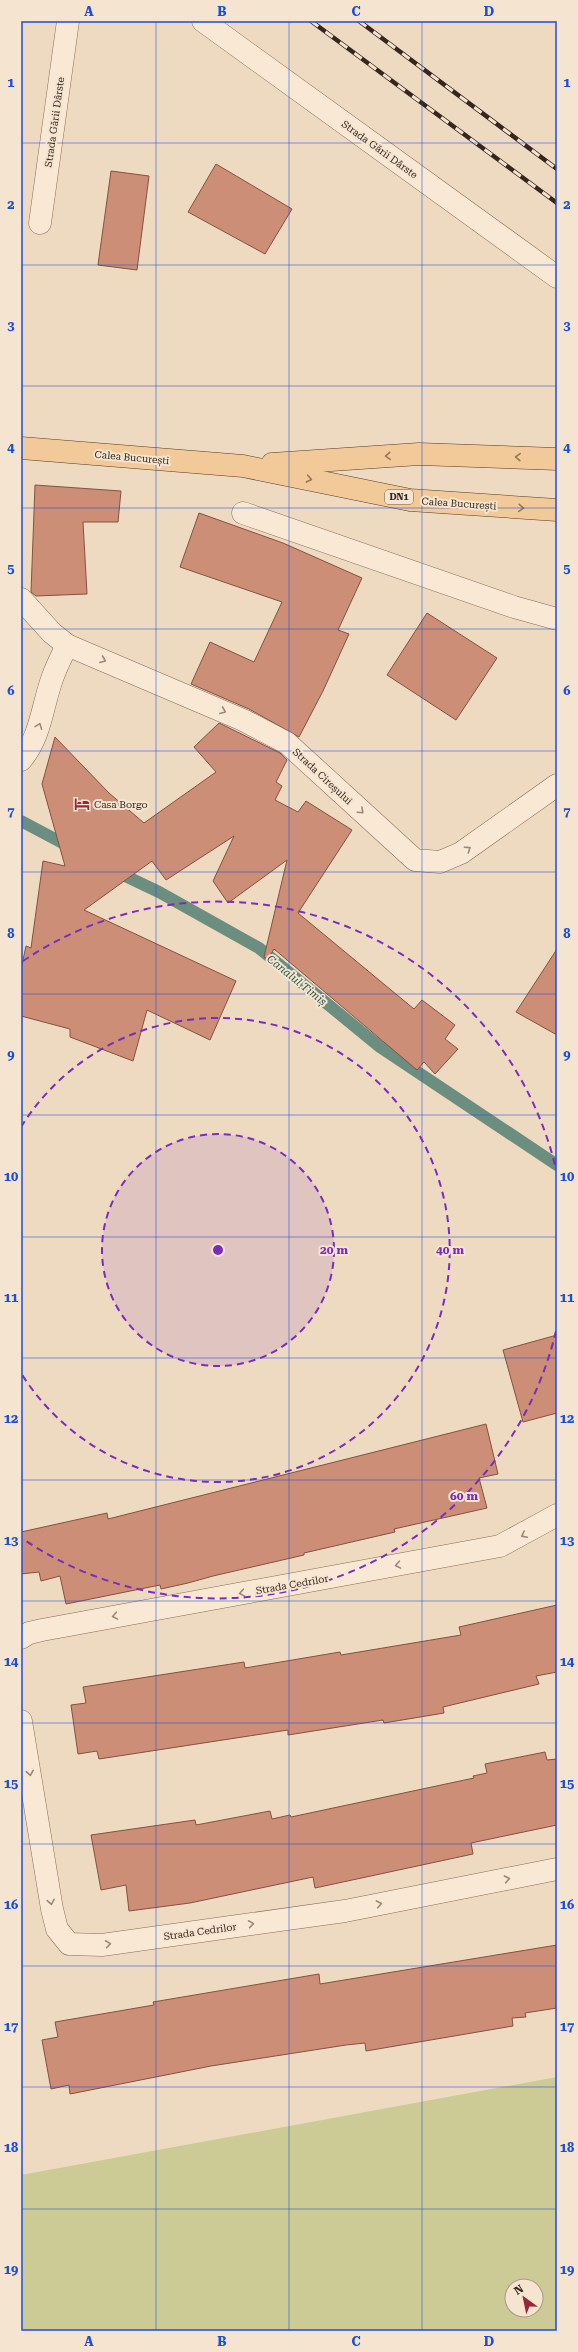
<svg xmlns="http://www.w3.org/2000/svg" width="578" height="2352" font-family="'Roboto Serif',serif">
	<rect width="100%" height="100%" fill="#eedac1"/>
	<path fill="#cccb95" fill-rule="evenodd" d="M557,2077v254h-536v-156zM512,2286h24v24h-24z"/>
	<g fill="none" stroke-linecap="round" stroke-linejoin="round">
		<g stroke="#6b8e80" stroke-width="12">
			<polyline points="21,821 72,848"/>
			<polyline points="115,871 159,892 259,948 380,1047 557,1165"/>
		</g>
	</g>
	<g fill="#cc8e76" stroke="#86513e">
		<polygon points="216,164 292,209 265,254 188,212"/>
		<polygon points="111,171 149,176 137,270 98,265"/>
		<polygon points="35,485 121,491 118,522 83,522 87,594 36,596 31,592"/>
		<polygon points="199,513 283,543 362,578 338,630 349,634 323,691 299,737 249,709 191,684 210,642 254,662 282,602 180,567"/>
		<polygon points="427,613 497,658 456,720 387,675"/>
		<polygon points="219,723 280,753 287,760 276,782 282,786 275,800 298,812 306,801 352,830 298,913 414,1009 422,1000 455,1025 445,1039 458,1049 435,1074 424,1062 417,1070 274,949 268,959 264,957 287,860 228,903 213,881 234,836 166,880 152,861 84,910 236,981 210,1040 147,1010 133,1061 70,1037 70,1029 21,1016 21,969 26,946 31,948 43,861 65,866 42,784 55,737 109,793 144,823 216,772 194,747"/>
		<polygon points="557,949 557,1035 516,1012"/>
		<polygon points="557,1335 557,1413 523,1422 503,1350"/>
		<polygon points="486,1424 498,1474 479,1478 487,1508 394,1529 395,1532 304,1553 304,1555 213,1576 188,1583 161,1589 160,1585 66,1604 60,1576 41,1581 39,1572 21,1574 21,1532 107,1513 108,1519"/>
		<polygon points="557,1605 557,1672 536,1676 539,1684 443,1707 444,1713 384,1723 383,1720 288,1735 288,1730 99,1759 97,1751 78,1754 71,1705 86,1703 83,1687 244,1662 245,1668 340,1652 341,1655 461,1635 459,1627"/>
		<polygon points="545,1752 547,1760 557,1759 557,1825 471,1843 473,1854 315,1888 313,1877 190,1903 129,1911 126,1885 101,1890 91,1835 195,1820 196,1825 270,1811 272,1819 290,1815 291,1817 474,1778 473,1776 487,1773 485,1764"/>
		<polygon points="557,1945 557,2008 525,2013 526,2017 512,2018 513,2026 366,2051 365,2043 346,2045 211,2066 70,2094 69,2085 51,2089 42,2040 58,2037 55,2022 154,2005 153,2002 319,1974 320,1984"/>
	</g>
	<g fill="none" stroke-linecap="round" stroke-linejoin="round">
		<g stroke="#876b58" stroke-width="23">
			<g id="minor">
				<polyline points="203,21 557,277"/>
				<polyline points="40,223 68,21"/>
				<polyline points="243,513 514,607 557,619"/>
				<polyline points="21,599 52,633 67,645 243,720 287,743 415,860 440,862 461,853 557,785"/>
				<path d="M21,760c20,-24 21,-53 31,-81 4,-12 10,-23 15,-34"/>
				<polyline points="21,1638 29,1633 42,1630 500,1546 557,1515"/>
				<polyline points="21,1721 52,1909 57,1929 69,1944 102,1945 345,1911 557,1869"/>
			</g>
		</g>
		<g stroke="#553a2d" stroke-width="23">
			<g id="major">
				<polyline points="21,448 243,466 410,500 557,510"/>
				<polyline points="272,464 419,454 557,459"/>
			</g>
		</g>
		<use href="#minor" stroke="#f9e9d4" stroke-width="22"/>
		<use href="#major" stroke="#f2c998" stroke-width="22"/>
		<g stroke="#37261d" stroke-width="4.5">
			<g id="rail">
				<polyline points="311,21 557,203"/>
				<polyline points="359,21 557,169"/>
			</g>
		</g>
		<use href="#rail" stroke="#f5e5d0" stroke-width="3" stroke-dasharray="9" stroke-linecap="butt"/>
	</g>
	<defs><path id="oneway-chevron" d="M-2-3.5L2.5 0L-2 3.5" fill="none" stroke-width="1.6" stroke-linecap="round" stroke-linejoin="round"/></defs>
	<g stroke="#94785a">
		<use href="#oneway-chevron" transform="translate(388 456) rotate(176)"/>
		<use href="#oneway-chevron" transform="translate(518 457) rotate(-178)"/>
		<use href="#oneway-chevron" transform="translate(309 479) rotate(11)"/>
		<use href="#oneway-chevron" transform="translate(521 508) rotate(4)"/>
	</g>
	<g stroke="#988878">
		<use href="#oneway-chevron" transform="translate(103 660) rotate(23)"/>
		<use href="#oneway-chevron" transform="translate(223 711) rotate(23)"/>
		<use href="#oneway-chevron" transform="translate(39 726) rotate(-69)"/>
		<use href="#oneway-chevron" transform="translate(361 811) rotate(43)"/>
		<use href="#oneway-chevron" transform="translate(468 849) rotate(-34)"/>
		<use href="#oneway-chevron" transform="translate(524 1535) rotate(153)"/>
		<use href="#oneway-chevron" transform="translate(398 1565) rotate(170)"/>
		<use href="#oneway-chevron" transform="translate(242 1593) rotate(170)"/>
		<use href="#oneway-chevron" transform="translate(115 1616) rotate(170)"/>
		<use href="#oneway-chevron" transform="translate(30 1773) rotate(81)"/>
		<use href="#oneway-chevron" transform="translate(507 1879) rotate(-11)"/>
		<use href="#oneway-chevron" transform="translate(51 1902) rotate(80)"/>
		<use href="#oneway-chevron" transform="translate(379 1904) rotate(-11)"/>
		<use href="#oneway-chevron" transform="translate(251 1924) rotate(-8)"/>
		<use href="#oneway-chevron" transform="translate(108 1944) rotate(-8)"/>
	</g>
	<path fill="none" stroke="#1d4ed8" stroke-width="1" stroke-opacity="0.55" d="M156,21v2310M289,21v2310M422,21v2310M21,143h536M21,265h536M21,386h536M21,508h536M21,629h536M21,751h536M21,872h536M21,994h536M21,1115h536M21,1237h536M21,1358h536M21,1480h536M21,1601h536M21,1723h536M21,1844h536M21,1966h536M21,2087h536M21,2209h536"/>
	<circle cx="218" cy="1250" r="116" fill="#7b2cbf" fill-opacity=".12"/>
	<g fill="none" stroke="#7b2cbf" stroke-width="2" stroke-dasharray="7 5">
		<circle cx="218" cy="1250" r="116"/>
		<path d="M21 1127A232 232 0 1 1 21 1373"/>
		<path d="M556 1331A348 348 0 0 1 23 1539M23 961A348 348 0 0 1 556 1169"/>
	</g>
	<defs>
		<g id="hotel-bare" transform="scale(1.2)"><path d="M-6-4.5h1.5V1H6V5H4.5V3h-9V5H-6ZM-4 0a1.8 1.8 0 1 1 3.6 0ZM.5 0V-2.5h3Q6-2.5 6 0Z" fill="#962838" stroke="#f5e5d0" stroke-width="2.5" paint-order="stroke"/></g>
	</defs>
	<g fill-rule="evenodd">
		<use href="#hotel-bare" x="82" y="804"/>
	</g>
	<g text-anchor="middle" stroke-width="4" stroke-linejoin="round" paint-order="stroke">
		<rect fill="#f5e5d0" stroke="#705f53" stroke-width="1" x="385" y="490" width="28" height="14" rx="3"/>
		<g font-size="9" font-weight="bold" fill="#37261d">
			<text x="399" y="500">DN1</text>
		</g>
		<g font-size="10" fill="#37261d" stroke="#f5e5d0">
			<text transform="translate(54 122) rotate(-82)" y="4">Strada Gării Dârste</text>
			<text transform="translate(380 149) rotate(36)" y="4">Strada Gării Dârste</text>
			<text transform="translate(132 457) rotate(5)" y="4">Calea București</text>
			<text transform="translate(459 503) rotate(4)" y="4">Calea București</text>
			<text transform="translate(323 776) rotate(43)" y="4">Strada Cireșului</text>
			<text transform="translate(292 1584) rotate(-10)" y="4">Strada Cedrilor</text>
			<text transform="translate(200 1931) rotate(-8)" y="4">Strada Cedrilor</text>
		</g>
		<g font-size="10" fill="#37261d" stroke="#f5e5d0" text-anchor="start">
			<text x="94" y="808">Casa Borgo</text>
		</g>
		<g font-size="11" font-style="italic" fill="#2c574e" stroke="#f5e5d0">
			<text transform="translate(297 980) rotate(39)" y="4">Canalul Timiș</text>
		</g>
	</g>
	<circle cx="218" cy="1250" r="6" fill="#7b2cbf" stroke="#f5e5d0" stroke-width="2"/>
	<g font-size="12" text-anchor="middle" font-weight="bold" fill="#7b2cbf" stroke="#f5e5d0" stroke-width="4" stroke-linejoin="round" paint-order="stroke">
		<text x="334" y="1254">20 m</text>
		<text x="450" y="1254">40 m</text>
		<text x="464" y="1500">60 m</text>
	</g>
	<rect width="578" height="2352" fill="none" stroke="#f5e5d0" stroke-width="44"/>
	<g transform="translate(524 2298) rotate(327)"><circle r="19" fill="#f5e5d0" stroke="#a99988"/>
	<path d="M0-3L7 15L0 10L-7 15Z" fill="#962838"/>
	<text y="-6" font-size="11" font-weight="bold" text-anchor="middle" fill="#37261d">N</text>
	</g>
	<rect x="22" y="22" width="534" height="2308" fill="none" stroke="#1d4ed8" stroke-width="1.5"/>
	<g font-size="13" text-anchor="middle" font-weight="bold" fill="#1d4ed8">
		<text x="89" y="16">A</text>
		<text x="222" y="16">B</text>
		<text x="356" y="16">C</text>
		<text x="489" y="16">D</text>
		<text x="11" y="87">1</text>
		<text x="567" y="87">1</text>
		<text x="11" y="209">2</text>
		<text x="567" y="209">2</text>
		<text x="11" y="330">3</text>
		<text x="567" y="330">3</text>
		<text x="11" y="452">4</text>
		<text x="567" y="452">4</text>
		<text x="11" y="573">5</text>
		<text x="567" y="573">5</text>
		<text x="11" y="695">6</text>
		<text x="567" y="695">6</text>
		<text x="11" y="816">7</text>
		<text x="567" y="816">7</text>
		<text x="11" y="938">8</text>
		<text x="567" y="938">8</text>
		<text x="11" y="1059">9</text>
		<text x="567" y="1059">9</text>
		<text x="11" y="1181">10</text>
		<text x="567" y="1181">10</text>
		<text x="11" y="1302">11</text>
		<text x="567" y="1302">11</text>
		<text x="11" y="1423">12</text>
		<text x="567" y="1423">12</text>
		<text x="11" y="1545">13</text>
		<text x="567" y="1545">13</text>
		<text x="11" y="1666">14</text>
		<text x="567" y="1666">14</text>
		<text x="11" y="1788">15</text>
		<text x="567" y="1788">15</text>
		<text x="11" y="1909">16</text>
		<text x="567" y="1909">16</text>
		<text x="11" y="2031">17</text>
		<text x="567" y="2031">17</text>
		<text x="11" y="2152">18</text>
		<text x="567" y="2152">18</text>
		<text x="11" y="2274">19</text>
		<text x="567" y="2274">19</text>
		<text x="89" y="2346">A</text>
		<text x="222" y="2346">B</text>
		<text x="356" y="2346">C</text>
		<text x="489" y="2346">D</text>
	</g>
</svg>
